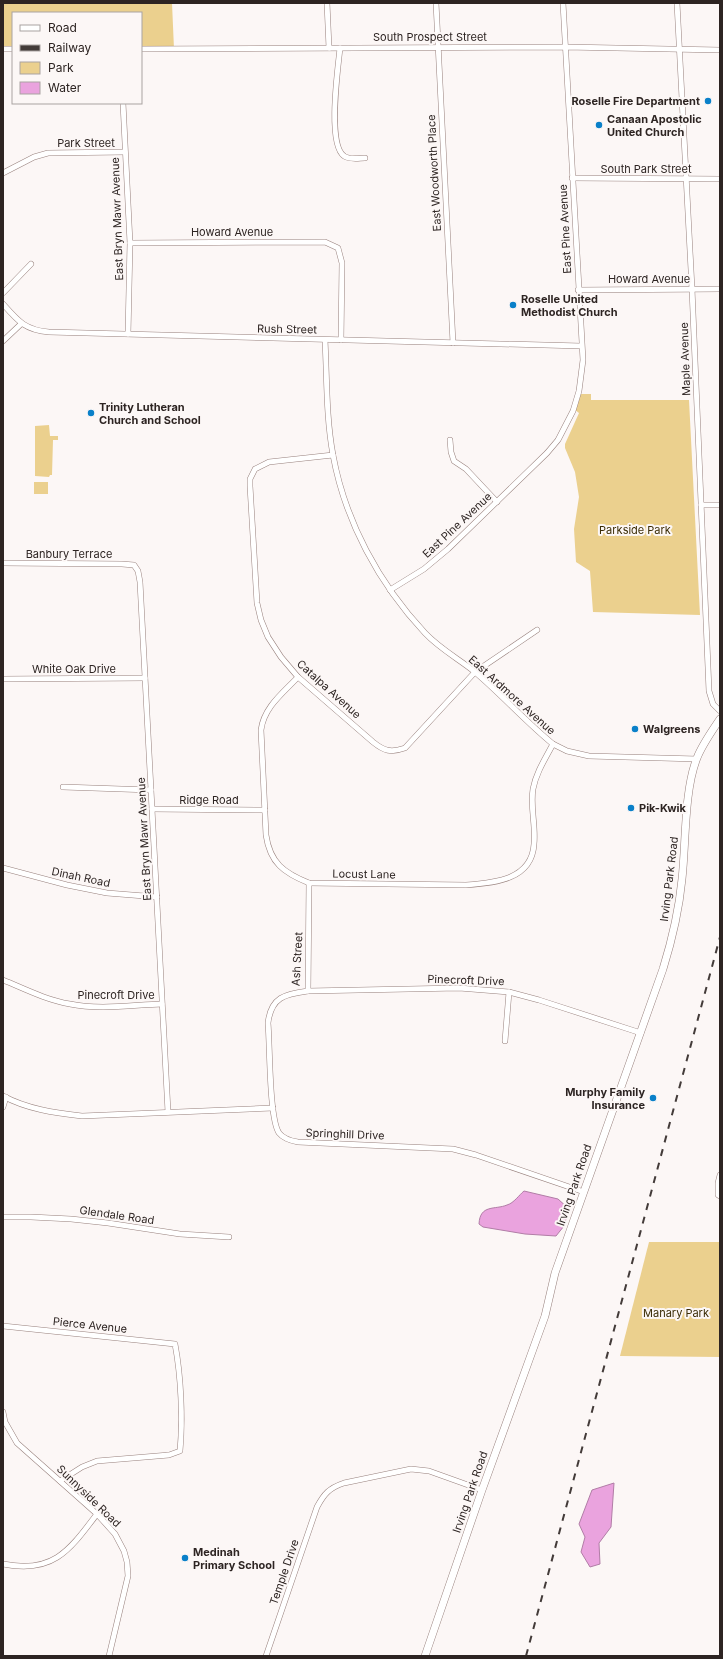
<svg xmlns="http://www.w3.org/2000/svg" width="723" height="1659" font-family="Inter,sans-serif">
	<rect width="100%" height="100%" fill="#fcf7f6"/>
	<g fill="#ebd08e">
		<polygon points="3,3 172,3 174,49 141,49 141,13 13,13 13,49 3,49"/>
		<polygon points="579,394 591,394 591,400 689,400 700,615 593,612 590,571 576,562 574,529 579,497 575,472 565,448 565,444 579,413 575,410"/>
		<polygon points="49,425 50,436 58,436 58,440 53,440 52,475 50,475 49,477 35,476 35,426"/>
		<rect x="34" y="482" width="14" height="12"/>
		<polygon points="649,1242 720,1242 720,1357 620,1356"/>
	</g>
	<g fill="#eaa3de" stroke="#b17da6">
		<path d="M524,1191l34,8 10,9v4l-4,14 -8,10 -31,-2 -42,-7 -4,-3c1,-20 16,-14 28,-19 7,-2 12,-10 17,-14z"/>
		<polygon points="614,1483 611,1527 599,1543 600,1564 590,1567 581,1552 585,1537 579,1524 592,1490"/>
	</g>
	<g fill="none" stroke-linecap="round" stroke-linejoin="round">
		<g stroke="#98817d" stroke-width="6">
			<g id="minor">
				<polyline points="327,3 329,48"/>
				<polyline points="436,3 453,343"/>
				<polyline points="677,3 692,289 709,691 713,704 720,711"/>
				<path d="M340,48c-2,20 -13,96 4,108 5,4 15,2 21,2"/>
				<polyline points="3,49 13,49"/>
				<polyline points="141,49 565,47 720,50"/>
				<polyline points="123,103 130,243 128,334"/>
				<polyline points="3,173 34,157 48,153 125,152"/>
				<polyline points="572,178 720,179"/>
				<polyline points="130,243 325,242 338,248 342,263 341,340"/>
				<polyline points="578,290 720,289"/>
				<polyline points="3,293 31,264"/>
				<path d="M3,304c15,17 22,26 46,28l532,14"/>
				<path d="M325,340c2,38 1,77 8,115 12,66 46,129 92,178 15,16 34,26 50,39 27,23 51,50 78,72l14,7 22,5 108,3"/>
				<polyline points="3,341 21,324"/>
				<polyline points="450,440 451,452 454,461 466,469 497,502"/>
				<path d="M333,455l-64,7 -14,7 -5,10v7l7,117 4,17 7,17 13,20 17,20 75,65c11,9 18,11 32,6l70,-76 62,-42"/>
				<polyline points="701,505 720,505"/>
				<polyline points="3,563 122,564 134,565 138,571 140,582 168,1112"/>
				<polyline points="390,590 424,569 448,549 547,453 558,440 573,411 579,391 583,360 563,3"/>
				<path d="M298,677c-15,16 -34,30 -37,53l5,105c4,28 18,38 43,48l157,2c28,-2 66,-5 68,-41 2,-18 -4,-37 -1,-55 3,-16 12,-30 20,-45"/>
				<polyline points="3,679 145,678"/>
				<polyline points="63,787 151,790"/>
				<polyline points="152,809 265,810"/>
				<polyline points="3,868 67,885 107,893 157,897"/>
				<path d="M3,980c22,9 43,20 67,24 29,6 62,1 92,0"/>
				<polyline points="308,991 309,883"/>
				<polyline points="505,1041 509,992"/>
				<path d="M3,1096c24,13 52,17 79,20l191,-8"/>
				<polyline points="3,1107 6,1097"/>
				<polyline points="720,1175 718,1183 718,1195 720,1196"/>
				<path d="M584,1192l-108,-37 -23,-6 -155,-7c-6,-1 -15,-4 -19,-9 -10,-15 -9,-88 -11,-110 3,-26 17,-29 40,-32l151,-3 50,4 30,8 102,33"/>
				<polyline points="3,1217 31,1217 71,1219 108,1223 180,1234 229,1237"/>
				<path d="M3,1326l172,18c6,32 8,75 5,107l-11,4 -72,6 -15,6 -22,14"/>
				<polyline points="3,1412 5,1422 17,1443 97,1514 115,1534 124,1551 127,1562 128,1576 109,1656"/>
				<path d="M3,1564c50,10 66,-13 94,-50"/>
				<path d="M266,1656l51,-149c7,-13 12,-19 27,-24l67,-14 18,2 53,19"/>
			</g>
		</g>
		<g stroke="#98817d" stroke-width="8">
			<path id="secondary" d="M425,1656l57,-166 63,-174 10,-43 108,-304c9,-29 16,-59 19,-90 4,-35 2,-89 15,-121 5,-13 15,-27 23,-39"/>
		</g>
		<use href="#minor" stroke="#fff" stroke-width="5"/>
		<use href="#secondary" stroke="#fff" stroke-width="7"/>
		<polyline stroke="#433b39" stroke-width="2" stroke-dasharray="7 7" stroke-linecap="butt" points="526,1656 720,937"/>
	</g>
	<g fill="#0a80c9" stroke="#fcf7f6" stroke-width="1.5">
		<circle cx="708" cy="101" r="4"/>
		<circle cx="599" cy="125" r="4"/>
		<circle cx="513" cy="305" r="4"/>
		<circle cx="91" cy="413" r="4"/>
		<circle cx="635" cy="729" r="4"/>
		<circle cx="631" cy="808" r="4"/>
		<circle cx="653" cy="1098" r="4"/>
		<circle cx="185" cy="1558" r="4"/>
	</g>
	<g text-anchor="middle" stroke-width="4" stroke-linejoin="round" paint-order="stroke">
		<g font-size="11" fill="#2d2422" stroke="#fcf7f6">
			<text x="430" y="41">South Prospect Street</text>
			<text x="86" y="147">Park Street</text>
			<text x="646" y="173">South Park Street</text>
			<text transform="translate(434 173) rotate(-93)" y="4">East Woodworth Place</text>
			<text transform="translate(117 219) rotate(-92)" y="4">East Bryn Mawr Avenue</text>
			<text transform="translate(565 229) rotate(-93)" y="4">East Pine Avenue</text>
			<text x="232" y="236">Howard Avenue</text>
			<text x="649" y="283">Howard Avenue</text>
			<text transform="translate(287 329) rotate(1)" y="4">Rush Street</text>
			<text transform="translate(685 359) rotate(-92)" y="4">Maple Avenue</text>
			<text transform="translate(457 525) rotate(-43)" y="4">East Pine Avenue</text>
			<text x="69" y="558">Banbury Terrace</text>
			<text x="74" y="673">White Oak Drive</text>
			<text transform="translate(329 689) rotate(42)" y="4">Catalpa Avenue</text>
			<text transform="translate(512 695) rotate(42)" y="4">East Ardmore Avenue</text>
			<text x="209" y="804">Ridge Road</text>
			<text transform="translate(144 839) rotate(-93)" y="4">East Bryn Mawr Avenue</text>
			<text transform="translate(364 874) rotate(1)" y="4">Locust Lane</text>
			<text transform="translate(81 877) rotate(12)" y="4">Dinah Road</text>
			<text transform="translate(669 879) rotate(-83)" y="4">Irving Park Road</text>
			<text transform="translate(297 959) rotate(-87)" y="4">Ash Street</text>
			<text transform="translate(466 980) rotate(2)" y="4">Pinecroft Drive</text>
			<text x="116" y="999">Pinecroft Drive</text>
			<text transform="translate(345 1134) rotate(2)" y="4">Springhill Drive</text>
			<text transform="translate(574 1185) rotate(-71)" y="4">Irving Park Road</text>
			<text transform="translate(117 1215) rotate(8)" y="4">Glendale Road</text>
			<text transform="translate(90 1325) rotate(6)" y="4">Pierce Avenue</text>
			<text transform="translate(470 1492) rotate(-71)" y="4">Irving Park Road</text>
			<text transform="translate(89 1496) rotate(44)" y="4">Sunnyside Road</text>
			<text transform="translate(284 1572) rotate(-71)" y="4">Temple Drive</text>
		</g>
		<g font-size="11" font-weight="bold" fill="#2d2422" stroke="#fcf7f6" text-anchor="start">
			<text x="700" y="105" text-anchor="end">Roselle Fire Department</text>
			<text x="607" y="123">Canaan Apostolic<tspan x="607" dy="13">United Church</tspan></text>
			<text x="521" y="303">Roselle United<tspan x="521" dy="13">Methodist Church</tspan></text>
			<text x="99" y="411">Trinity Lutheran<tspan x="99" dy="13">Church and School</tspan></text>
			<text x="643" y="733">Walgreens</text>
			<text x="639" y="812">Pik-Kwik</text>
			<text x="645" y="1096" text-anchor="end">Murphy Family<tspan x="645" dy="13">Insurance</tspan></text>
			<text x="193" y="1556">Medinah<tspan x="193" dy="13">Primary School</tspan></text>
		</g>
		<g font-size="11" fill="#3b2d06" stroke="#fcf7f6">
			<text x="635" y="534">Parkside Park</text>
			<text x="676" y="1317">Manary Park</text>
		</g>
	</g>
	<rect width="723" height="1659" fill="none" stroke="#2d2422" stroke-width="8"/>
	<rect x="12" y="12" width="130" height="92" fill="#fcf7f6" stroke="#a9a3a1"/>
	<rect x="20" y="25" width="20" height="6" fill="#ffffff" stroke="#a9a3a1"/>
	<text x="48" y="32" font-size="12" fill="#2d2422">Road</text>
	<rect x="20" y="45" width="20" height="6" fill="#433b39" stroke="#a9a3a1"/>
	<text x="48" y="52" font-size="12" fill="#2d2422">Railway</text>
	<rect x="20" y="62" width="20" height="12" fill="#ebd08e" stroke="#a9a3a1"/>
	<text x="48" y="72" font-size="12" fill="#2d2422">Park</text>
	<rect x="20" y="82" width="20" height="12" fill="#eaa3de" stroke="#a9a3a1"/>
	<text x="48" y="92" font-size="12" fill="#2d2422">Water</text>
</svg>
